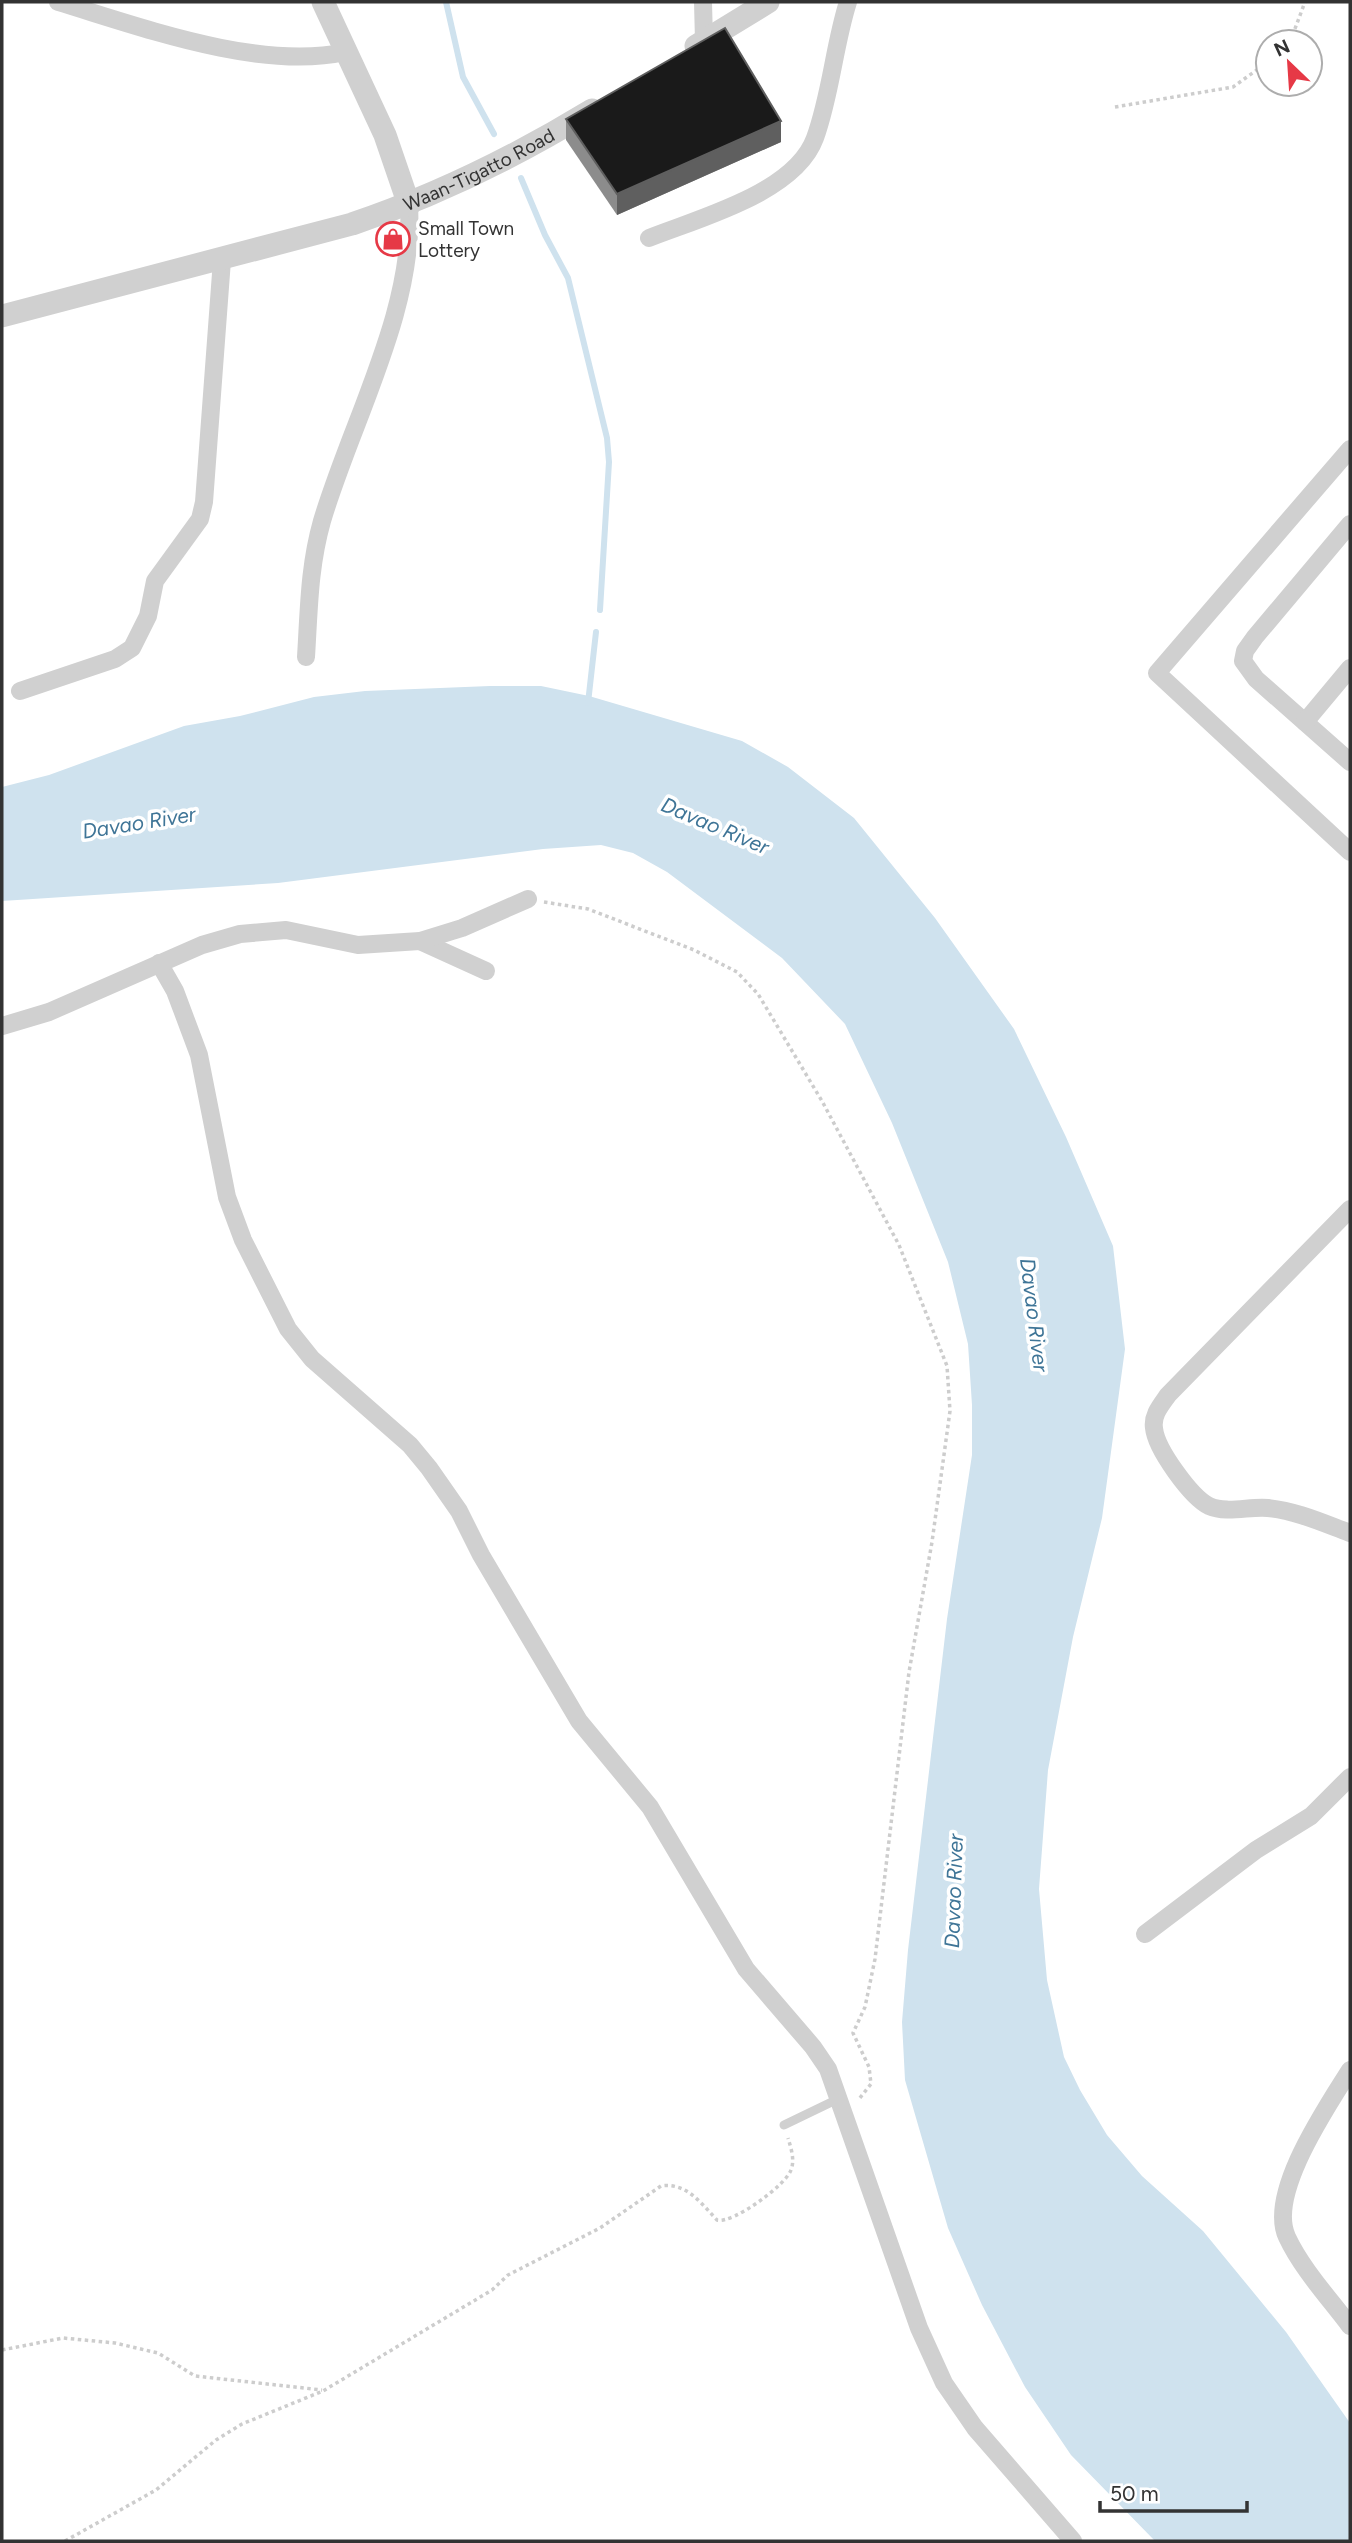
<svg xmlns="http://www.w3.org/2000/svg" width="1352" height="2543" font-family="Figtree,sans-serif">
	<rect width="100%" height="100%" fill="#fff"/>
	<polygon fill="#cfe2ee" points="490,686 541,686 589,696 742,741 788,767 854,818 935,918 1014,1029 1066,1137 1113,1246 1125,1349 1102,1518 1073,1637 1048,1770 1039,1889 1047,1980 1064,2057 1080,2090 1107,2135 1142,2176 1203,2231 1286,2332 1350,2423 1350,2541 1155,2541 1071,2455 1025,2387 982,2305 948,2228 905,2080 902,2022 908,1950 947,1619 972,1455 972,1405 968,1344 948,1262 892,1123 845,1024 782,958 667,872 633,853 601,845 543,849 278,883 2,901 2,787 49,775 184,726 240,716 314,697 365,691"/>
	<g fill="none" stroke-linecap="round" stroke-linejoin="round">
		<g stroke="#cfe2ee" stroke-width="6">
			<polyline points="446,2 463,77 494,134"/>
			<polyline points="521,178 545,235 568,278 607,438 609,462 600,610"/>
			<polyline points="588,703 596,632"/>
		</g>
		<g stroke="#cdcdcd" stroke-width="3.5" stroke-dasharray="3.5 3.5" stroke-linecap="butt">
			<polyline points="1290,42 1305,2"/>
			<polyline points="1115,107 1233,87 1268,62"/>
			<polyline points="544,902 588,909 694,950 737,972 758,994 822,1101 899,1245 947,1366 950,1411 932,1542 909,1672 875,1959 865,2007 853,2033 869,2067 871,2084 859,2099"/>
			<polyline points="2,2350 63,2338 115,2343 158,2353 195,2376 322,2390"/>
			<path d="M65,2541l91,-51 60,-50 26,-16 81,-33 169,-101 16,-15 92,-47 61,-42c25,-4 40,17 56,34 16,4 69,-35 74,-50 4,-10 0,-22 -3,-32"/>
		</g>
		<polyline stroke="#d0d0d0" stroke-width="9" points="784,2125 840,2098"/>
		<g stroke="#d0d0d0" stroke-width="18">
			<path d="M58,2c83,25 202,69 287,50"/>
			<polyline points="703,2 704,41"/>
			<path d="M649,238c50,-20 146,-45 166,-100 16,-44 19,-92 33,-136"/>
			<polyline points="1350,449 1157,673 1350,852"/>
			<polyline points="1350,524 1255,637 1245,651 1243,661 1256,679 1350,762"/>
			<path d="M306,657c3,-48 3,-90 16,-136 30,-101 93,-211 87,-316"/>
			<polyline points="20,691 115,659 132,648 148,616 155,581 200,519 204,502 222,260"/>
			<polyline points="1305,722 1350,668"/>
			<polyline points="420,941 486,971"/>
			<polyline points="159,963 175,991 199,1055 227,1197 243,1240 288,1329 312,1359 410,1445 429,1468 459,1511 481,1555 579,1721 650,1807 746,1969 813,2047 828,2069 919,2328 944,2383 975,2428 1073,2541"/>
			<polyline points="2,1026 49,1012 202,945 240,934 286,930 358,945 420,941 462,928 528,899"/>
			<path d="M1350,1209l-182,186c-7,10 -16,20 -14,33 2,21 37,69 55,78 18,8 41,0 59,2 29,3 55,15 82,25"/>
			<polyline points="1145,1934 1256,1850 1311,1816 1350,1777"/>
			<path d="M1350,2070c-23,37 -83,124 -63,167 15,32 42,61 63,89"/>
		</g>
		<g stroke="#d0d0d0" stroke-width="23">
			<polyline points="323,2 385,135 409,205"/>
			<polyline points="696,46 768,2"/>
			<path id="s1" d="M2,316l350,-92c86,-29 163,-67 240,-114"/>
		</g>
	</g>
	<polygon fill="#8c8c8c" points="566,119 781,142 617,215 566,140"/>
	<polygon fill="#5f5f5f" points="781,121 781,142 617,215 617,194"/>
	<polygon fill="#1a1a1a" stroke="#5f5f5f" stroke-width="2" points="725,28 781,121 617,194 566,119"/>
	<defs>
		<g id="shop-ring" transform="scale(1.75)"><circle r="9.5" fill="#fff" stroke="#e63946" stroke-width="1.5"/><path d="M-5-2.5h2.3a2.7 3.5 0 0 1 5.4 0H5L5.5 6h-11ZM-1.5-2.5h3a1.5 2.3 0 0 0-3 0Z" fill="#e63946"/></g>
	</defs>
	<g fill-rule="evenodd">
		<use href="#shop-ring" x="393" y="239"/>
	</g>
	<g text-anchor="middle" stroke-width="7" stroke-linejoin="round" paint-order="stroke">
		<g font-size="19" fill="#333" stroke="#fff">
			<text dy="7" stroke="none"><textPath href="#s1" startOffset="500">Waan-Tigatto Road</textPath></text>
		</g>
		<g font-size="19" fill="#333" stroke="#fff" text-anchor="start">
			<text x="418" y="235">Small Town<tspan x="418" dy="22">Lottery</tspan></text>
		</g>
		<g font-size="21" font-style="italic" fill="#3f7597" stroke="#fff">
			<text transform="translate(139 823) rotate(-9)" y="7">Davao River</text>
			<text transform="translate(715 826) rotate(23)" y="7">Davao River</text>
			<text transform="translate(1034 1315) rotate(83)" y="7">Davao River</text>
			<text transform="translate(954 1891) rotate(-88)" y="7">Davao River</text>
		</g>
	</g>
	<rect width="1352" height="2543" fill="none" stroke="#333333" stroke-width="7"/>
	<g transform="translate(1289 63) rotate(335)"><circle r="33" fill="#ffffff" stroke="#adadad" stroke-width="2"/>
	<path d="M0-5L12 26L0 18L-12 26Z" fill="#e63946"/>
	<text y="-10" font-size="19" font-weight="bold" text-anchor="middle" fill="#333333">N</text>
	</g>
	<path d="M1100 2501v10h147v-10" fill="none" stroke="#333333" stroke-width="3.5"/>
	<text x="1110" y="2501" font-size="21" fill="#333333" stroke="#ffffff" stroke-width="5" paint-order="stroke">50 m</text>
</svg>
